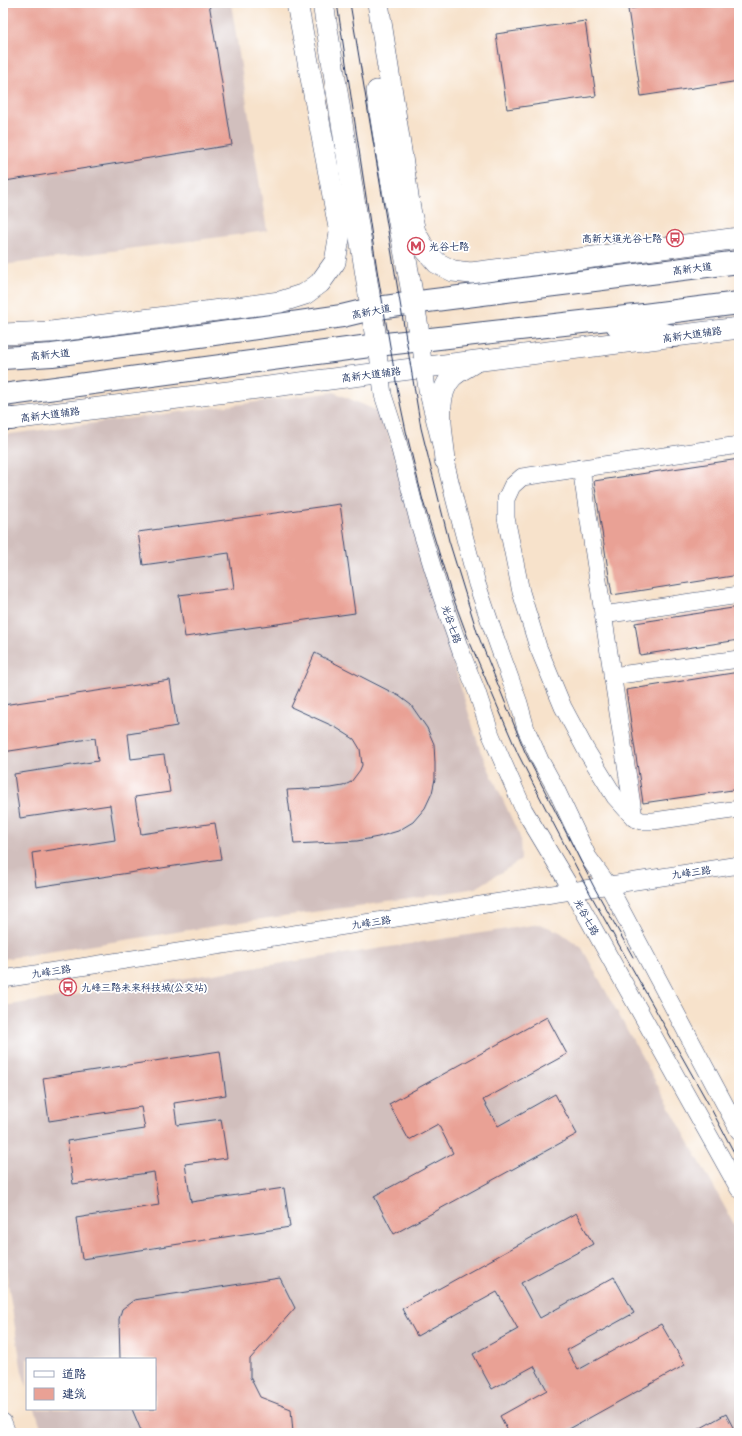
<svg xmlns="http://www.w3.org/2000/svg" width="742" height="1436" font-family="Delius,'LXGW WenKai TC',sans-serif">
	<rect width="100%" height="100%" fill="#fff"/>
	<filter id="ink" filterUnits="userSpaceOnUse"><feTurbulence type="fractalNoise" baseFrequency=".025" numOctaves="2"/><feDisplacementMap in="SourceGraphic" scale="8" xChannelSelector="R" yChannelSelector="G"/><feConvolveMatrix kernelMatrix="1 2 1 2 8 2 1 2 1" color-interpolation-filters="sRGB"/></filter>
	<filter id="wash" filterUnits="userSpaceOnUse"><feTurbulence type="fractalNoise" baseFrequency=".012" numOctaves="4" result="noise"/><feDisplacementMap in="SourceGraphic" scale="16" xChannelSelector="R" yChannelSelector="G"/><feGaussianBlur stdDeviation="0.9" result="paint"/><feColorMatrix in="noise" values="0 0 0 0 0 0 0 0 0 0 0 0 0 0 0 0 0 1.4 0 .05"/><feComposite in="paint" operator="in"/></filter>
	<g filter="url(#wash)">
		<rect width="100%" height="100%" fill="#f7e2cb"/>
		<g fill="#d1bfbd">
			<polygon points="3,3 231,3 267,231 3,265"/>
			<polygon points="334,392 382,413 449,649 480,750 520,837 521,860 476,888 402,900 247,921 3,959 3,435"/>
			<polygon points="540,924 560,932 582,948 739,1233 739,1433 43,1433 35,1409 155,1409 155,1359 27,1359 27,1387 22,1372 3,1251 3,1006"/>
		</g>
		<g id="blocks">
			<g fill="#e9a195">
				<polygon points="3,3 209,3 232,145 5,181 3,168"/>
				<polygon points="665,3 739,3 739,81 641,96 628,9"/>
				<polygon points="585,21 596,96 507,109 496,34"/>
				<polygon points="739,459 739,575 612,595 594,481"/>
				<polygon points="340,504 355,613 185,637 179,595 234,588 229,553 143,565 138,532"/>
				<polygon points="739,607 739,640 640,655 635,623"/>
				<polygon points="315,653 399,696 411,705 427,728 434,744 435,763 435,779 432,793 425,808 413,822 398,831 378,837 357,841 294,844 287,790 331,788 343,786 351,782 360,770 362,765 360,749 354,739 335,727 291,707"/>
				<polygon points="739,672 739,789 643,803 626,690"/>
				<polygon points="170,680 177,726 128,734 131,759 164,755 170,792 135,797 141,834 215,823 221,859 36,887 32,853 115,840 110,805 20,818 14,774 98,761 95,738 3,752 3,705"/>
				<polygon points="547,1017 567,1054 483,1100 498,1126 555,1094 577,1134 394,1234 374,1196 453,1153 438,1124 409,1140 389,1104"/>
				<polygon points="220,1051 226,1095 174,1103 177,1125 221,1119 227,1158 185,1164 191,1202 284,1188 290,1227 82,1259 76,1218 159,1205 154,1172 73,1184 67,1141 145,1129 141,1107 49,1121 43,1078"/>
				<polygon points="576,1213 593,1244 521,1283 540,1318 614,1277 634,1313 567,1350 578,1370 661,1324 685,1365 562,1433 509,1433 500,1416 547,1390 534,1366 492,1389 473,1354 518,1329 497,1292 417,1336 402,1309"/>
				<polygon points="280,1278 295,1308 250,1359 250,1377 260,1397 291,1409 293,1433 142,1433 132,1409 155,1409 155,1359 120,1359 119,1319 122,1309 134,1300"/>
				<polygon points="726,1414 736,1433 692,1433"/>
			</g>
		</g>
	</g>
	<g filter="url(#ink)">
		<use href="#blocks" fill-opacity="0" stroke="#3c4a6e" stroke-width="1"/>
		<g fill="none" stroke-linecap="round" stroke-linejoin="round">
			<g stroke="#3c4a6e" stroke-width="18">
				<g id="minor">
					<polyline points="420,340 427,389 455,501 477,584 493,631 519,703 526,729 540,760 556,789 588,857 608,885 739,1131"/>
					<polyline points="377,345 383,395 397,438 418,520 441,595 461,652 477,692 491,735 524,810 572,890 739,1189"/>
					<polyline points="739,445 522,477 512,486 506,499 506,518 521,592 538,647 563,707 586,750 615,797 634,818 642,821 654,821 739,809"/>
					<polyline points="581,468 634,818"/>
					<polyline points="603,615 739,595"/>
					<polyline points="612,676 739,659"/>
					<polyline points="3,979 739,865"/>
					<polyline points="3,1422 7,1433"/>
				</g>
			</g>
			<g stroke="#3c4a6e" stroke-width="22">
				<g id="major">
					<polyline points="323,3 377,345"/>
					<polyline points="378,3 410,209 415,232 424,248 437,263 453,271 471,273 739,238"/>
					<path d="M377,91c11,84 30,166 43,249"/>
					<polyline points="3,334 51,332 280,302 305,294 320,283 335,262 340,233 297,3"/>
					<polyline points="3,420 739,328"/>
					<path d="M445,460c-2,-25 -12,-63 7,-83 6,-6 15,-10 21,-14"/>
				</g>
			</g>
			<g stroke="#3c4a6e" stroke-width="24">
				<g id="highway">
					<polyline points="617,325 674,336"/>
					<polyline points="3,358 52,355 207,335 342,316 371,309 427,301 739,262"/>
					<polyline points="3,395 377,345 644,315 739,303"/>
					<polyline points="3,418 11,419"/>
				</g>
			</g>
			<use href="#minor" stroke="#fff" stroke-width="17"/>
			<use href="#major" stroke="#fff" stroke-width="21"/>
			<use href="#highway" stroke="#fff" stroke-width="22"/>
			<g stroke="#1b2f5e" stroke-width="1">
				<polyline points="337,3 377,270 398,393 406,431 423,501 451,592 468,638 518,754 551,819 592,897 708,1103 739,1162"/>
				<polyline points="350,3 421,428 449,541 478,635 525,752 594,887 633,957"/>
			</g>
		</g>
	</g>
	<defs>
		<g id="bus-ring" transform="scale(0.9)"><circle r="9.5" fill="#fff" stroke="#d1495b" stroke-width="1.5"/><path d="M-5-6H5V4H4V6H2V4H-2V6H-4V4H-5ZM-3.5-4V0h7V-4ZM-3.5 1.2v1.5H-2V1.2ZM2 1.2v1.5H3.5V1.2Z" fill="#d1495b"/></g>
		<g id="metro-ring" transform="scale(0.9)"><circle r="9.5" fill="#fff" stroke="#d1495b" stroke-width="1.5"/><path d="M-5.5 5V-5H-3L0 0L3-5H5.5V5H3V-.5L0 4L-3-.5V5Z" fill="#d1495b"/></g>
	</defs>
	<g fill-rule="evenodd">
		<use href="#bus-ring" x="675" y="238"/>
		<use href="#metro-ring" x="416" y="246"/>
		<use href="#bus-ring" x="68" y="987"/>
	</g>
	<g text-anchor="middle" stroke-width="3.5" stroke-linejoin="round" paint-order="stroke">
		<g font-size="10" fill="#1b2f5e" stroke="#fff" text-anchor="start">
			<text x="662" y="242" text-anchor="end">高新大道光谷七路</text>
			<text x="429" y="250">光谷七路</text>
			<text x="81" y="991">九峰三路未来科技城(公交站)</text>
		</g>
		<g font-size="10" fill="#1b2f5e" stroke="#fff">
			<text transform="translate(692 268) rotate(-7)" y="4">高新大道</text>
			<text transform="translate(371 311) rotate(-11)" y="4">高新大道</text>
			<text transform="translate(692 334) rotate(-8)" y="4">高新大道辅路</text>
			<text transform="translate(50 354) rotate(-5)" y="4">高新大道</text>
			<text transform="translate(371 374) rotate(-7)" y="4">高新大道辅路</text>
			<text transform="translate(50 414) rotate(-7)" y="4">高新大道辅路</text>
			<text transform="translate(452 624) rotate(71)" y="4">光谷七路</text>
			<text transform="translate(691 872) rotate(-8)" y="4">九峰三路</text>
			<text transform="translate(587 917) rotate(61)" y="4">光谷七路</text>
			<text transform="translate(371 922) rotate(-9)" y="4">九峰三路</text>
			<text transform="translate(51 971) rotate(-9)" y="4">九峰三路</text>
		</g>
	</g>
	<rect width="742" height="1436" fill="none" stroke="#fff" stroke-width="16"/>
	<rect x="26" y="1358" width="130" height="52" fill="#ffffff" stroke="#a4acbf"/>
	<rect x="34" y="1371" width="20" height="6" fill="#ffffff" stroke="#a4acbf"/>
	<text x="62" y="1378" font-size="12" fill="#1b2f5e">道路</text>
	<rect x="34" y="1388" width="20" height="12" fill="#e9a195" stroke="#a4acbf"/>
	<text x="62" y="1398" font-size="12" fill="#1b2f5e">建筑</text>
</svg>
